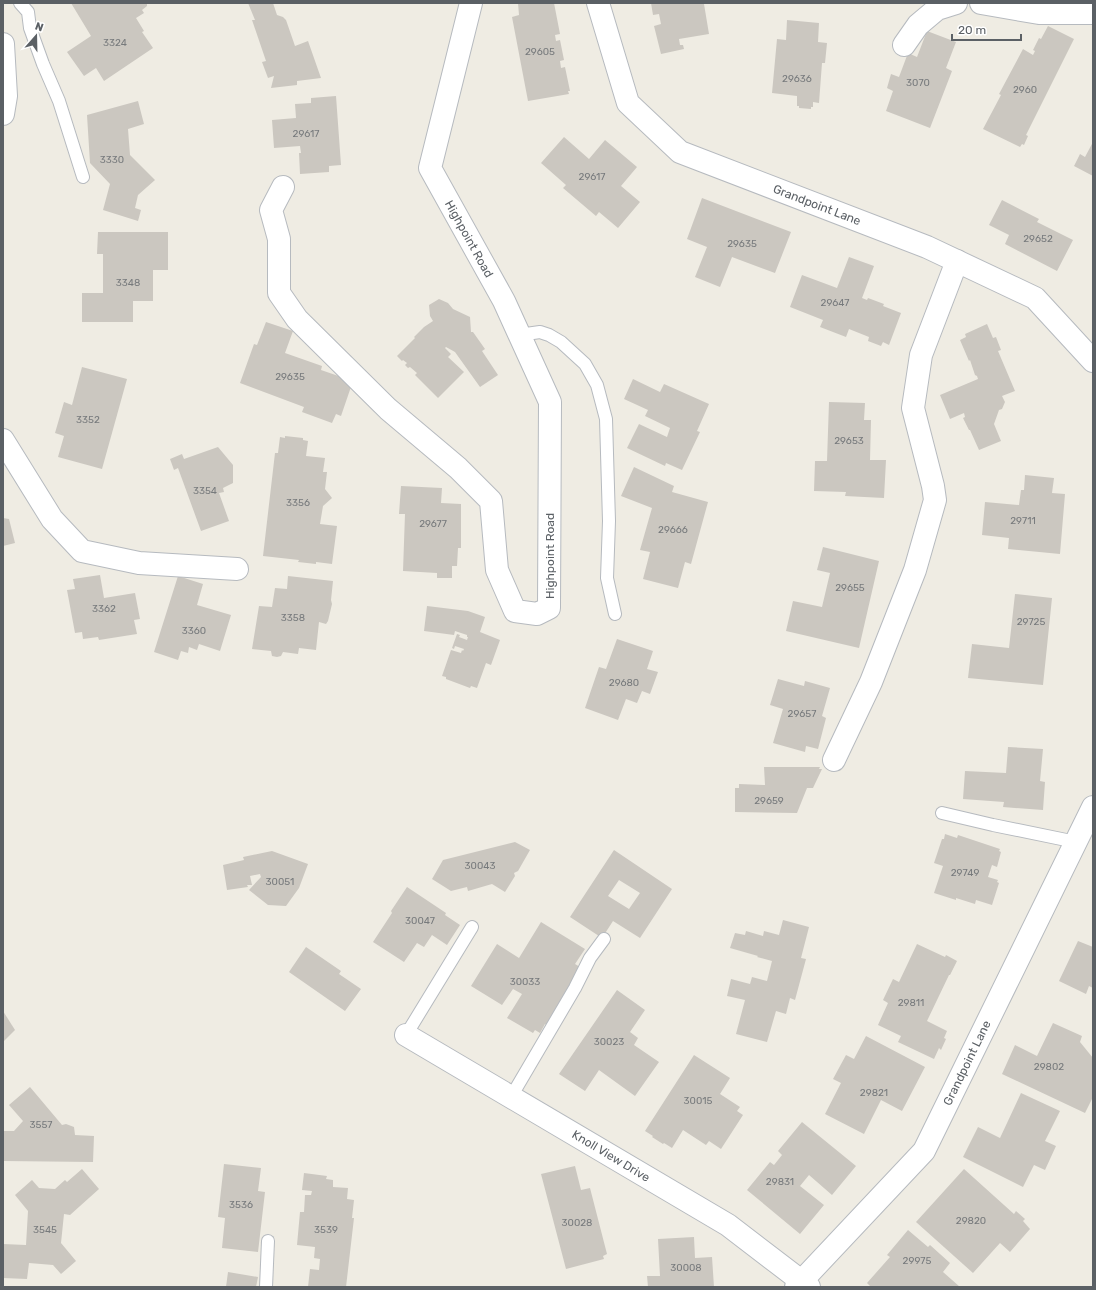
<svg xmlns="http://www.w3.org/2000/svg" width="1096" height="1290" font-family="Rubik,sans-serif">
	<rect width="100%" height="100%" fill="#efece3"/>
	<g fill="#cbc7c0" fill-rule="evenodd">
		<polygon points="71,3 147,3 147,6 142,10 144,13 136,18 144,31 142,32 153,48 104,81 96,68 84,76 67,52 91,36"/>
		<polygon points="248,3 273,3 277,15 283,17 286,20 295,46 308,41 321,78 297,81 297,85 271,88 274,76 268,78 262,62 266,61 252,20 255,20"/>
		<polygon points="518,3 554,3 560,34 555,35 556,41 560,40 564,60 560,61 561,68 565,67 570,91 568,91 569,94 528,101 512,17 519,15"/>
		<polygon points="651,3 705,3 704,4 709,34 679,39 680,45 683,45 684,49 661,54 654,26 661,24 659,14 653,15"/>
		<polygon points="787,20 819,23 818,42 827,43 825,63 822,63 819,103 813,102 813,107 811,107 811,109 799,108 799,106 797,106 797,96 772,93 777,39 786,40"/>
		<polygon points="1048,26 1074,39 1026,135 1028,136 1024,145 1022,144 1020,147 983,129 1001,95 999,94 1023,49 1033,55 1035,51 1033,50 1039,38 1041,39"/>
		<polygon points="927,31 956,42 946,68 952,71 930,128 886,111 893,91 887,88 891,74 899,77 908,53 917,57"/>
		<polygon points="336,96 341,165 329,166 329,172 300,174 299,153 301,153 300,146 274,148 272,120 296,118 295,104 311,103 311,98"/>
		<polygon points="138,101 144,124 128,129 130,155 155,180 138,195 135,208 141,210 138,221 103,210 110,184 90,163 87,115"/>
		<polygon points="564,137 589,159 605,140 637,167 621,186 640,202 618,228 599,212 596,216 563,188 566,185 541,163"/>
		<polygon points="1093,142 1093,176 1074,166 1080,154 1085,157"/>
		<polygon points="702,198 791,232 775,273 732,257 720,287 695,277 707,247 687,239"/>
		<polygon points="1002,200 1039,219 1037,222 1073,240 1057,271 1005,244 1009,235 989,225"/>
		<polygon points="98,232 168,232 168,270 153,270 153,301 133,301 133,322 82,322 82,293 103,293 103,254 97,254"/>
		<polygon points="849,257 874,266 862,298 867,300 868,298 884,304 883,306 901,313 889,345 883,342 881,346 868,341 869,337 849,329 846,337 820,327 823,320 790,307 802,275 837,288"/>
		<polygon points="439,299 448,303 453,309 470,317 471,332 473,332 485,349 482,351 498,375 480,387 455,352 446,347 445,348 451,354 448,357 464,372 438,398 415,375 417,373 410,367 408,368 405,365 407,363 403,360 402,361 397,356 415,338 414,337 424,327 433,321 430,316 429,305"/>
		<polygon points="266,322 293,331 285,353 322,366 321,370 353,381 341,416 336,414 332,423 302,412 304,407 240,383 254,344 257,345"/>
		<polygon points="987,324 993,338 996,337 1001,350 998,351 1015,391 1002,396 1005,402 1002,409 999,410 994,424 1001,441 979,450 970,430 969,430 963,418 965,417 964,413 950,419 940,395 978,379 977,376 975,375 970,360 969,361 960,340 966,337 965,334"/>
		<polygon points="82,367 127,379 102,469 58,457 64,436 55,433 64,402 72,405"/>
		<polygon points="633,379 660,392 664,384 709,404 697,431 700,432 682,470 666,463 665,466 627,448 639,424 667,437 670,428 645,416 648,410 624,399"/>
		<polygon points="829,402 865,403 864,420 871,420 870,460 886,460 884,498 845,496 846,492 814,491 815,461 827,461"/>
		<polygon points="285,436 303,438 303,440 308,441 306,456 325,458 323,472 327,472 325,489 332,498 323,506 320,524 337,526 332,564 316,562 316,564 298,562 299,560 263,556 275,453 278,453 280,437 285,438"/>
		<polygon points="218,447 233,465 233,483 223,488 224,492 219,493 229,521 201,531 178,468 174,470 170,459 182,454 184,459"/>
		<polygon points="634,467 674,486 672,492 708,502 691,564 685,562 678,588 643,579 650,552 640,550 652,508 621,496"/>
		<polygon points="1025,475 1054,478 1052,493 1065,494 1060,554 1008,549 1009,538 982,535 985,502 1019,505 1021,490 1024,490"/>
		<polygon points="401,486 442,488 441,503 461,504 461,548 458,548 457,566 452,566 452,578 437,578 437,573 403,571 405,514 399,514"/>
		<polygon points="3,518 9,519 15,543 3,546"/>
		<polygon points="823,547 879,561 859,648 786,631 793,601 822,607 830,573 817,570"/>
		<polygon points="100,575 104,598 135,593 140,619 134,620 137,634 99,640 98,637 83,639 82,632 75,633 67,590 75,589 73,579"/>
		<polygon points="178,576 203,584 197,605 231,615 220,651 199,644 197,650 189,647 188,653 181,651 178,660 154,652"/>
		<polygon points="288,576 333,581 331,600 332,604 328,621 326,624 319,622 316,650 299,648 298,654 283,652 281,656 277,657 272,656 271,651 252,649 259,606 272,607 275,588 287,589"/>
		<polygon points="1015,594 1052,598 1043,685 968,678 972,644 1009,648"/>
		<polygon points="427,606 468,611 485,617 480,632 500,640 491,665 486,663 477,688 471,686 470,688 446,679 446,677 442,676 451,650 461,653 462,650 463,651 464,649 455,646 454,649 452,648 457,634 460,635 459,637 467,640 468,637 467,637 467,635 455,631 454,635 424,631"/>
		<polygon points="617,639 653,651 647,669 658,672 650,694 642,691 637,703 626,699 618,720 585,708 599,667 606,669"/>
		<polygon points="778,679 804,686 805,681 830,688 822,716 826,718 818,749 806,746 805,752 773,743 783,709 770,705"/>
		<polygon points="1008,747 1043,749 1040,781 1045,782 1043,810 1003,807 1004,802 963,799 965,771 1006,773"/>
		<polygon points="764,767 820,767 819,769 822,769 813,788 807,788 797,813 735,812 735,788 739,788 739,784 765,785"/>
		<polygon points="945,834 957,838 958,835 1000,849 999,851 1001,852 997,867 992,865 988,877 998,880 997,882 999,883 992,905 976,900 975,904 956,898 956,900 934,893 943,866 934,863 942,839 944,839"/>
		<polygon points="515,842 530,850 518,871 514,873 515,876 505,892 492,884 468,891 467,887 451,891 432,879 443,860"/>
		<path d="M614,850l58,39 -32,49 -27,-17 -11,17 -32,-21zM619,880l21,13 -11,16 -21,-13z"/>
		<polygon points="272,851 308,864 299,888 286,906 268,905 249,890 261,877 260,874 250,876 252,885 247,885 248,887 227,890 223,865 244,860 243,857"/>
		<polygon points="407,887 446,913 445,915 460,925 447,945 432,935 424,947 417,943 404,962 373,942 392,913 391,911"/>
		<polygon points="783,920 809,927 801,958 806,959 795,1000 790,998 786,1014 776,1011 767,1042 736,1034 745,1000 727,996 731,979 750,984 752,977 767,981 772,961 757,957 758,956 730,948 735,933 745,935 746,931 763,936 764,931 779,935"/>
		<polygon points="541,922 585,949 575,964 580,967 548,1026 545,1024 540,1033 535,1030 533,1033 507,1018 522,994 513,989 502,1005 471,986 497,944 519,958"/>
		<polygon points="1078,941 1093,947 1093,988 1089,986 1086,994 1059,981"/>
		<polygon points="917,944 945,957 946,955 957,961 950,975 949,975 927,1021 947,1031 944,1038 946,1039 941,1050 939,1048 934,1059 898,1042 901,1036 878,1025 888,1003 883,1000 893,979 899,982"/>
		<polygon points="306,947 341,971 339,974 361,989 345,1011 289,972"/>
		<polygon points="617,990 645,1010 630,1032 638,1038 634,1045 659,1062 635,1096 599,1070 585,1091 559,1074"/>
		<polygon points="3,1011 15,1030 3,1042"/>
		<polygon points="1053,1023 1082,1036 1080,1042 1093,1058 1093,1097 1085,1113 1002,1074 1015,1045 1037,1056"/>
		<polygon points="866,1036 925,1067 902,1111 881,1100 864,1134 825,1114 841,1083 833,1079 846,1055 854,1059"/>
		<polygon points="694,1055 730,1078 720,1094 740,1107 737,1111 743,1115 721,1149 709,1141 706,1145 683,1130 672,1148 664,1143 663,1144 652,1137 653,1136 645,1131"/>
		<polygon points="30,1087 62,1125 66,1124 74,1127 75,1135 94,1136 93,1162 3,1161 3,1131 14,1131 23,1121 9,1105"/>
		<polygon points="1021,1093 1060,1111 1045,1141 1056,1146 1045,1170 1034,1165 1023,1187 963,1157 978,1127 1000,1138"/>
		<polygon points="802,1122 856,1166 832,1195 809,1175 800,1186 824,1205 800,1234 747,1190 770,1162 774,1165 782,1155 778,1151"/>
		<polygon points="224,1164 261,1168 258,1191 265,1192 258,1252 222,1248 225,1218 218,1217"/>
		<polygon points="575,1166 581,1190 590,1188 607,1254 603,1256 604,1259 566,1269 541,1174"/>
		<polygon points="82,1169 99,1189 70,1215 64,1214 61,1243 76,1261 61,1274 53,1265 29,1263 27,1279 3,1278 3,1244 26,1245 28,1211 15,1195 32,1180 39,1188 55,1189 65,1180 67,1182"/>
		<polygon points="964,1169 1014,1214 1016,1211 1025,1219 1023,1221 1030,1229 1010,1252 1000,1243 973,1273 916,1222"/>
		<polygon points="304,1173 327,1176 326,1179 333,1180 333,1187 348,1188 347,1199 354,1200 352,1218 354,1218 346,1287 308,1287 310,1269 319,1270 320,1259 314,1258 315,1247 297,1245 300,1212 304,1212 305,1195 311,1195 312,1191 302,1190"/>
		<polygon points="908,1230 928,1247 930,1245 950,1263 943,1272 960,1287 871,1287 867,1283 890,1257 887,1255"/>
		<polygon points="694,1237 695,1258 712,1257 714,1287 648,1287 647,1276 660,1276 658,1239"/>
		<polygon points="228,1272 258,1277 256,1287 226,1287"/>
	</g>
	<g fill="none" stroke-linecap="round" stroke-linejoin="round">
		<g stroke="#b6babf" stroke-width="14">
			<g id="service">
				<polyline points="20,3 28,12 30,28 43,64 59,101 83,177"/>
				<polyline points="519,335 540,332 549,335 561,342 585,364 597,385 606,419 609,521 607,578 615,614"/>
				<polyline points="942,813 993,825 1076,842"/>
				<polyline points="406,1035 472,927"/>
				<polyline points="511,1097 575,988 590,958 604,939"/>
				<polyline points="266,1287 268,1241"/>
			</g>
		</g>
		<g stroke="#b6babf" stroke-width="24">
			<g id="minor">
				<polyline points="598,3 628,103 680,152 927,247 1035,298 1093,361"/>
				<polyline points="981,3 1039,13 1093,13"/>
				<polyline points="3,44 6,96 3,114"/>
				<polyline points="904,45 918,25 937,9 956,3"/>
				<polyline points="283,187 271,210 279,239 279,293 297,319 388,409 458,468 491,501 497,570 515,611 537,614 549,608 550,402 504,301 430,168 471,3"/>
				<polyline points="3,440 52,519 82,551 139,563 237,569"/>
				<polyline points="834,760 871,682 915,570 935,500 933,486 913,408 921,355 957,261"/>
				<polyline points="406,1035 728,1225 809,1287"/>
				<polyline points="796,1287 924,1151 1093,807"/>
			</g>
		</g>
		<use href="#service" stroke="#fff" stroke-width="12"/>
		<use href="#minor" stroke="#fff" stroke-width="22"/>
	</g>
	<g text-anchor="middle" stroke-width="3" stroke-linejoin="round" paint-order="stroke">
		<g font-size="10" fill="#777a7c">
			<text x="115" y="46">3324</text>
			<text x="540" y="55">29605</text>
			<text x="797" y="82">29636</text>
			<text x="918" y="86">3070</text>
			<text x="1025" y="93">2960</text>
			<text x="306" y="137">29617</text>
			<text x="112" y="163">3330</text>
			<text x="592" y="180">29617</text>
			<text x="1038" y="242">29652</text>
			<text x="742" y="247">29635</text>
			<text x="128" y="286">3348</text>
			<text x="835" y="306">29647</text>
			<text x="290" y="380">29635</text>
			<text x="88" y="423">3352</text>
			<text x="849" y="444">29653</text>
			<text x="205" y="494">3354</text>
			<text x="298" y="506">3356</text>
			<text x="1023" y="524">29711</text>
			<text x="433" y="527">29677</text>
			<text x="673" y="533">29666</text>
			<text x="850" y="591">29655</text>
			<text x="104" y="612">3362</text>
			<text x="293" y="621">3358</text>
			<text x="1031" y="625">29725</text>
			<text x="194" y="634">3360</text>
			<text x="624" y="686">29680</text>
			<text x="802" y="717">29657</text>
			<text x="769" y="804">29659</text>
			<text x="480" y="869">30043</text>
			<text x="965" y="876">29749</text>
			<text x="280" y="885">30051</text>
			<text x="420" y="924">30047</text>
			<text x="525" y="985">30033</text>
			<text x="911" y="1006">29811</text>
			<text x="609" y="1045">30023</text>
			<text x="1049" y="1070">29802</text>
			<text x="874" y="1096">29821</text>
			<text x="698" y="1104">30015</text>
			<text x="41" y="1128">3557</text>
			<text x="780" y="1185">29831</text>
			<text x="241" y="1208">3536</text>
			<text x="971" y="1224">29820</text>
			<text x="577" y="1226">30028</text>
			<text x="45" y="1233">3545</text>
			<text x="326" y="1233">3539</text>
			<text x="917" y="1264">29975</text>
			<text x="686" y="1271">30008</text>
		</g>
		<g font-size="12" fill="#5b6065" stroke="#fff">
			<text transform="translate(817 205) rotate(21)" y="4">Grandpoint Lane</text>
			<text transform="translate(469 239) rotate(61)" y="4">Highpoint Road</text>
			<text transform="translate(550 556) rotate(-90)" y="4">Highpoint Road</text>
			<text transform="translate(967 1063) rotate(-64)" y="4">Grandpoint Lane</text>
			<text transform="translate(611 1156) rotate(31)" y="4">Knoll View Drive</text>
		</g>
	</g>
	<rect width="1096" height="1290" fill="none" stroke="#5b6065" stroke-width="8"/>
	<g transform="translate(36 36) rotate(20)" stroke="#ffffff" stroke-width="3" paint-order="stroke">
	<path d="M0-3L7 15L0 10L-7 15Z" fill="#5b6065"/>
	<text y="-6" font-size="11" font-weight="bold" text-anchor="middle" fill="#5b6065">N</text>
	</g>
	<path d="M952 34v6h69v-6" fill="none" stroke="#5b6065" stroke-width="2"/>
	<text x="958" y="34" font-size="12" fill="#5b6065" stroke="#ffffff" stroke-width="3" paint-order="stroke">20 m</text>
</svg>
